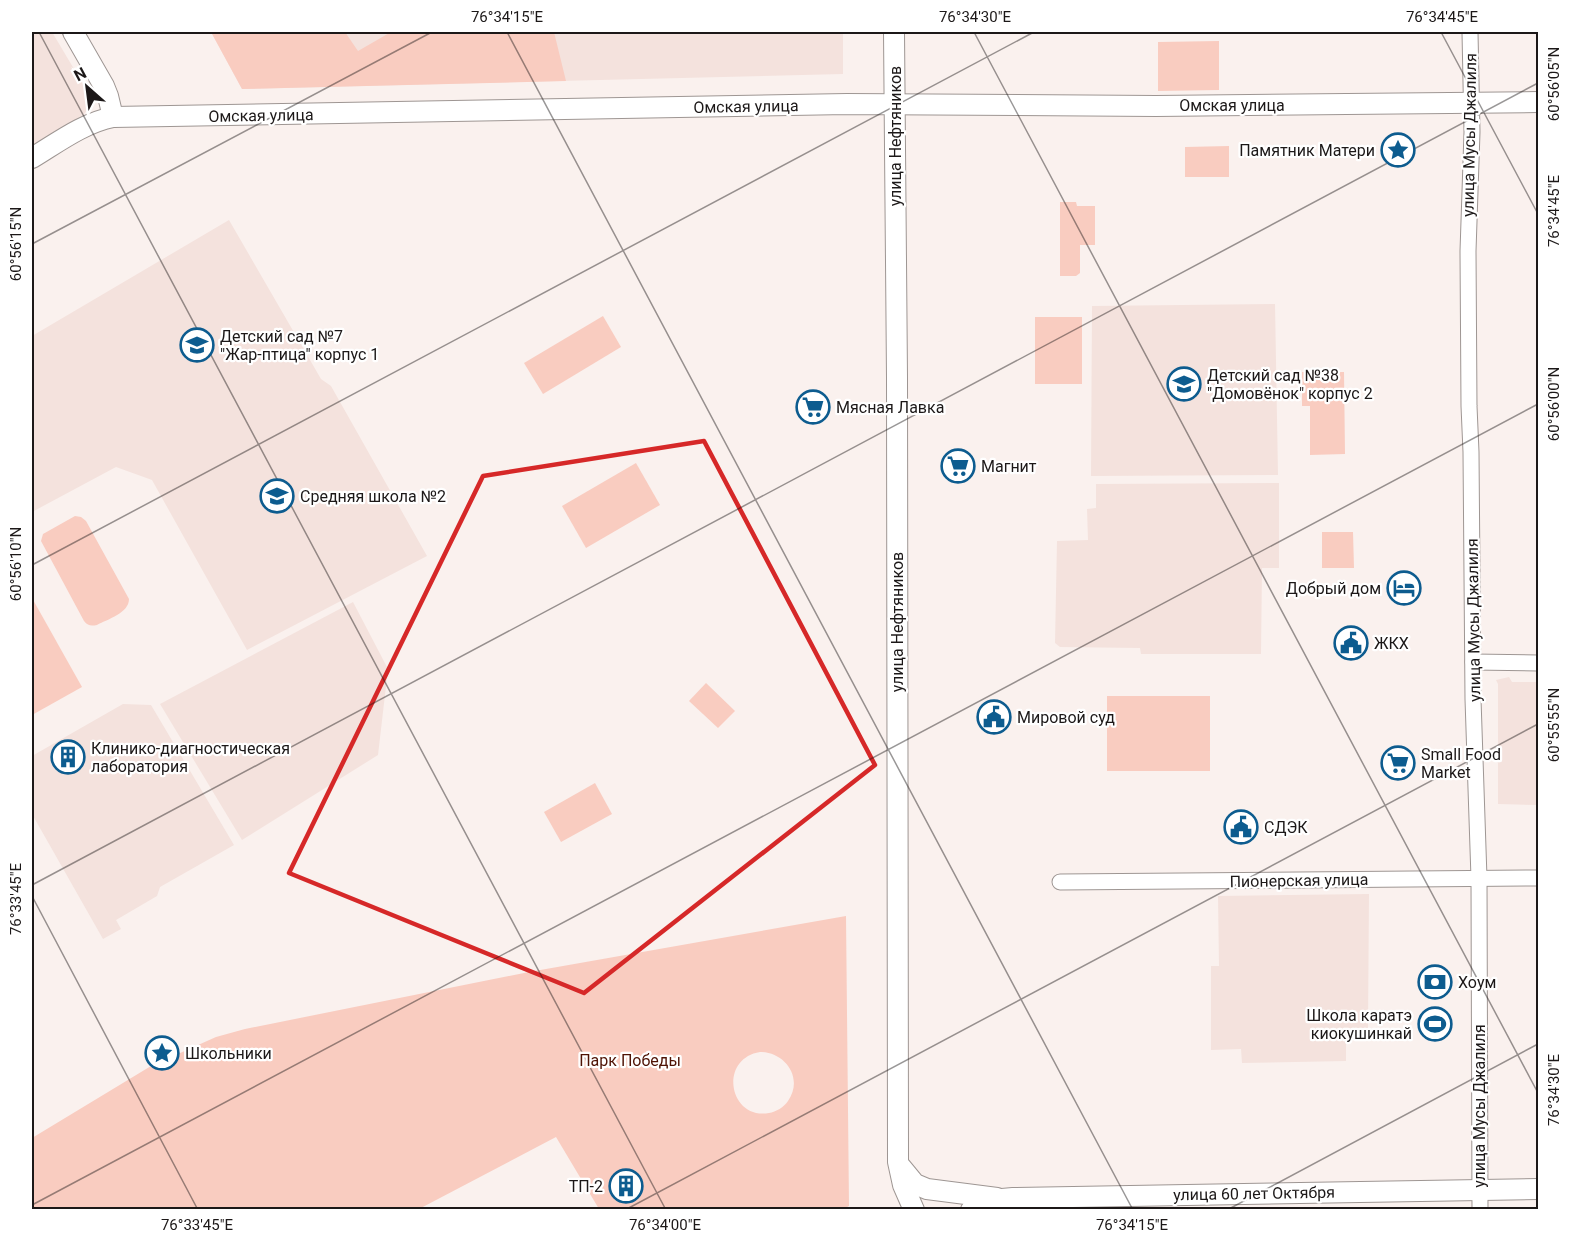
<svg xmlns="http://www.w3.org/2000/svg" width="1570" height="1241" font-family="Roboto,sans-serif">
	<rect width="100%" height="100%" fill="#faf1ee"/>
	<g fill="#f4e2dd">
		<polygon points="32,32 52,32 90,96 91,102 88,109 83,115 32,145"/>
		<polygon points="211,32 843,32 843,74 242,89"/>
		<polygon points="229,220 321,379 331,386 427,556 247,650 152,480 116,467 32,512 32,336"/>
		<polygon points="1275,304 1278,475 1091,476 1092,306"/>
		<polygon points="1279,483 1279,568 1262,568 1261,654 1141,654 1140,648 1060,647 1055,643 1057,541 1088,540 1087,509 1096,508 1096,484"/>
		<polygon points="353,602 388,669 378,755 242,840 160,704"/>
		<polygon points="1509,677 1512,682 1538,682 1538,805 1498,804 1498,684 1496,680"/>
		<polygon points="123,704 151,705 234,845 160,887 157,896 116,920 121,929 103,939 32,814 32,756"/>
		<polygon points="1369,894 1368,1028 1346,1028 1346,1061 1242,1063 1241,1049 1211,1050 1211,966 1219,966 1218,896"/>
	</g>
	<g fill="#f9ccc0" fill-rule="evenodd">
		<polygon points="211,32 345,32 358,51 391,32 554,32 566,81 242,89"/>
		<polygon points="1219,41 1219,90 1158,91 1158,42"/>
		<polygon points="1229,146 1229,177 1185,177 1185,147"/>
		<polygon points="1060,202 1076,202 1077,206 1095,206 1095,245 1080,245 1080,273 1076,276 1060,276"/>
		<polygon points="603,316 621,347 543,394 524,363"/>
		<rect x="1035" y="317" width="47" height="67"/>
		<polygon points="1302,372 1344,372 1345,454 1310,455 1310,406 1302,406"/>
		<polygon points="636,463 660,505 586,548 562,506"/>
		<path d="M75,516l6,1 5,4 43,78c0,14 -21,20 -32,26 -6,1 -9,1 -13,-4l-43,-80 2,-7z"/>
		<polygon points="1322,532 1353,532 1354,568 1322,568"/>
		<polygon points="32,598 82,687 32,715"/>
		<polygon points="706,683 735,711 718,728 689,701"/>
		<rect x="1107" y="696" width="103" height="75"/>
		<polygon points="595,783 612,814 561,842 544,812"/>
		<path d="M846,916l3,290 -6,3h-244l-43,-72 -137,72h-387v-71l119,-72 65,-29 29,-8 284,-57zM760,1052c25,0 44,26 28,49 -4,6 -12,11 -19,12 -40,7 -51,-54 -9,-61z"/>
	</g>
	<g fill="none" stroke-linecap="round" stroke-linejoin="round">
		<g stroke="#9e9693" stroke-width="17">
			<g id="minor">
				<polyline points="1470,32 1472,132 1468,251 1469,406 1471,452 1473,699 1479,878 1480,1210"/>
				<polyline points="1473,662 1538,663"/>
				<polyline points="1060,882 1538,878"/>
			</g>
		</g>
		<g stroke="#9e9693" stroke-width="22">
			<g id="major">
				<polyline points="73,32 104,86 108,96 113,117"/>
				<polyline points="894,32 897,377 898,1162 903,1185 914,1210"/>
				<path d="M32,158c25,-15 51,-35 81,-41l734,-13 309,2 382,-4"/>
				<polyline points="901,1167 915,1184 927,1189 997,1198"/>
				<polyline points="971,1210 1002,1199 1013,1198 1538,1189"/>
			</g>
		</g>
		<use href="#minor" stroke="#fff" stroke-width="15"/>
		<use href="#major" stroke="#fff" stroke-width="20"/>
	</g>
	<path fill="none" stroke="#d62828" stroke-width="4.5" stroke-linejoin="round" d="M704,441l171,324 -291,228 -295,-120 194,-397z"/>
	<path fill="none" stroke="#1c1818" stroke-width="1.5" stroke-opacity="0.45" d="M39,32l627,1178M507,32l626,1178M974,32l564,1061M1441,32l97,182M32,244l400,-212M32,565l1002,-533M32,885l1506,-802M32,896l166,314M32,1205l1506,-801M625,1210l913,-486M1227,1210l311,-166"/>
	<defs>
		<g id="sight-ring" transform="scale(1.725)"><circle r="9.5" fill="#fff" stroke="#0d5c8f" stroke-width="1.5"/><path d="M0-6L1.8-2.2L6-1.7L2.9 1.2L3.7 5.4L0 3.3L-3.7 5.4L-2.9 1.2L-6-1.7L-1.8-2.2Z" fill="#0d5c8f"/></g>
		<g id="school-ring" transform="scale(1.725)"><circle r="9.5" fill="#fff" stroke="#0d5c8f" stroke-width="1.5"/><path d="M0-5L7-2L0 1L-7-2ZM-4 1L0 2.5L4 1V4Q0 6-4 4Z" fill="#0d5c8f"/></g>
		<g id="supermarket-ring" transform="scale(1.725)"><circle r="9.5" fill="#fff" stroke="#0d5c8f" stroke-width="1.5"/><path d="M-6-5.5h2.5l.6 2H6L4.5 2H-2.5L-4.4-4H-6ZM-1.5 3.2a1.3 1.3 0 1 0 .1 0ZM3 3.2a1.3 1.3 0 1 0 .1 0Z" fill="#0d5c8f"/></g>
		<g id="hotel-ring" transform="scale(1.725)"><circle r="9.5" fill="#fff" stroke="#0d5c8f" stroke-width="1.5"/><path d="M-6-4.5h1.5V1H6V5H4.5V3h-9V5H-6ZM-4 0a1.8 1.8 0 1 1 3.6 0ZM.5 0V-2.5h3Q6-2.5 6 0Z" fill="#0d5c8f"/></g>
		<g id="civic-ring" transform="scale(1.725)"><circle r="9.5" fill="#fff" stroke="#0d5c8f" stroke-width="1.5"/><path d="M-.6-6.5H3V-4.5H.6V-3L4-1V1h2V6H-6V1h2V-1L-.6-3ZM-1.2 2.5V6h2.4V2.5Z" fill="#0d5c8f"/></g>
		<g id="building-ring" transform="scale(1.725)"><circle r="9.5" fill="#fff" stroke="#0d5c8f" stroke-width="1.5"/><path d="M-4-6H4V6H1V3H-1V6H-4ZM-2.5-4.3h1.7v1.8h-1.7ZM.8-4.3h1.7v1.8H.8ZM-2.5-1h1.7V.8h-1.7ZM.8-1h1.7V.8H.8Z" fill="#0d5c8f"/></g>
		<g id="bank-ring" transform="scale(1.725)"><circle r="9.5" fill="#fff" stroke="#0d5c8f" stroke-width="1.5"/><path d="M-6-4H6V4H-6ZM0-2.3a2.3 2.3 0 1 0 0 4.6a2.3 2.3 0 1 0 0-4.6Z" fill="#0d5c8f"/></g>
		<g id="stadium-ring" transform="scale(1.725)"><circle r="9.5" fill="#fff" stroke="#0d5c8f" stroke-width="1.5"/><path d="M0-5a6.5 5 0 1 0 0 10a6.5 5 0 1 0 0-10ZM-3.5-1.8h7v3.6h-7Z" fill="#0d5c8f"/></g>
	</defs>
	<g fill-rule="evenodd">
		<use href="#sight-ring" x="1398" y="150"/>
		<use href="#school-ring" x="197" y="345"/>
		<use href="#school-ring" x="1184" y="384"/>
		<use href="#supermarket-ring" x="813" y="407"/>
		<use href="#supermarket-ring" x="958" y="466"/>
		<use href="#school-ring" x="277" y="496"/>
		<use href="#hotel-ring" x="1404" y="588"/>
		<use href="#civic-ring" x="1351" y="643"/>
		<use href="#civic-ring" x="994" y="717"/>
		<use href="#building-ring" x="68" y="757"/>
		<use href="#supermarket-ring" x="1398" y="763"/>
		<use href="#civic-ring" x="1241" y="827"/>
		<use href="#bank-ring" x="1435" y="982"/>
		<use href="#stadium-ring" x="1435" y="1024"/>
		<use href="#sight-ring" x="162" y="1053"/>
		<use href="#building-ring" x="626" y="1186"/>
	</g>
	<g text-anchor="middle" stroke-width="4.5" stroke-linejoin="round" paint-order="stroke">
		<g font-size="16" fill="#1c1818" stroke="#fff">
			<text x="1232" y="111">Омская улица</text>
			<text transform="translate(746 106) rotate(-1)" y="6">Омская улица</text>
			<text transform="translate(261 115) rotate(-1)" y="6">Омская улица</text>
			<text transform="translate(1469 135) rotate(-89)" y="6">улица Мусы Джалиля</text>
			<text transform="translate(895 136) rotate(-90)" y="6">улица Нефтяников</text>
			<text transform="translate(1473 620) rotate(-91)" y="6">улица Мусы Джалиля</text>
			<text transform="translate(897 622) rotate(-90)" y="6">улица Нефтяников</text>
			<text transform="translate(1299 880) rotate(-1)" y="6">Пионерская улица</text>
			<text transform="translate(1479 1106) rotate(-90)" y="6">улица Мусы Джалиля</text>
			<text transform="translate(1254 1193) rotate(-1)" y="6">улица 60 лет Октября</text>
		</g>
		<g font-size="16" fill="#1c1818" stroke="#fff" text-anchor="start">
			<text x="1375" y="156" text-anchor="end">Памятник Матери</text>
			<text x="220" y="342">Детский сад №7<tspan x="220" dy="18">"Жар-птица" корпус 1</tspan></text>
			<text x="1207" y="381">Детский сад №38<tspan x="1207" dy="18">"Домовёнок" корпус 2</tspan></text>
			<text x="836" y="413">Мясная Лавка</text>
			<text x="981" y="472">Магнит</text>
			<text x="300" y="502">Средняя школа №2</text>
			<text x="1381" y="594" text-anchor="end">Добрый дом</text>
			<text x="1374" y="649">ЖКХ</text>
			<text x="1017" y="723">Мировой суд</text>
			<text x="91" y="754">Клинико-диагностическая<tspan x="91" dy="18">лаборатория</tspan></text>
			<text x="1421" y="760">Small Food<tspan x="1421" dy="18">Market</tspan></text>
			<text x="1264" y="833">СДЭК</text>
			<text x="1458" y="988">Хоум</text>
			<text x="1412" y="1021" text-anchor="end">Школа каратэ<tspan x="1412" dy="18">киокушинкай</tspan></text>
			<text x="185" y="1059">Школьники</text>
			<text x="603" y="1192" text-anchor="end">ТП-2</text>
		</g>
		<g font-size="16" fill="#4f1305" stroke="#fff">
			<text x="630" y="1066">Парк Победы</text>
		</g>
	</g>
	<rect width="1570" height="1241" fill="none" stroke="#ffffff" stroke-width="66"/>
	<g transform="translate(87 87) rotate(332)" stroke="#ffffff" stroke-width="4.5" paint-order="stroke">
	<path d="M0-4.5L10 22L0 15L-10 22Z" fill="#1c1818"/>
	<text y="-9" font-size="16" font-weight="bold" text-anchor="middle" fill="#1c1818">N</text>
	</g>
	<rect x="33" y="33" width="1504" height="1175" fill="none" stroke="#1c1818" stroke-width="2"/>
	<g font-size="15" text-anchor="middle" fill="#1c1818">
		<text x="507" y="22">76°34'15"E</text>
		<text x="975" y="22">76°34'30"E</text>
		<text x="1442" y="22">76°34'45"E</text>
		<text transform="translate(1554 84) rotate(-90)" y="5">60°56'05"N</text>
		<text transform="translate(1554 211) rotate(-90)" y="5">76°34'45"E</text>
		<text transform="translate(16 244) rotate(-90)" y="5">60°56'15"N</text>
		<text transform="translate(1554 404) rotate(-90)" y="5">60°56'00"N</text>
		<text transform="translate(16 564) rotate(-90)" y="5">60°56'10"N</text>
		<text transform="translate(1554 725) rotate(-90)" y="5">60°55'55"N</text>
		<text transform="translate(16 899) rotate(-90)" y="5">76°33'45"E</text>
		<text transform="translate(1554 1090) rotate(-90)" y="5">76°34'30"E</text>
		<text x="197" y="1230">76°33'45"E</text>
		<text x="665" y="1230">76°34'00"E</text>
		<text x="1132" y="1230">76°34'15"E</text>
	</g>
</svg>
